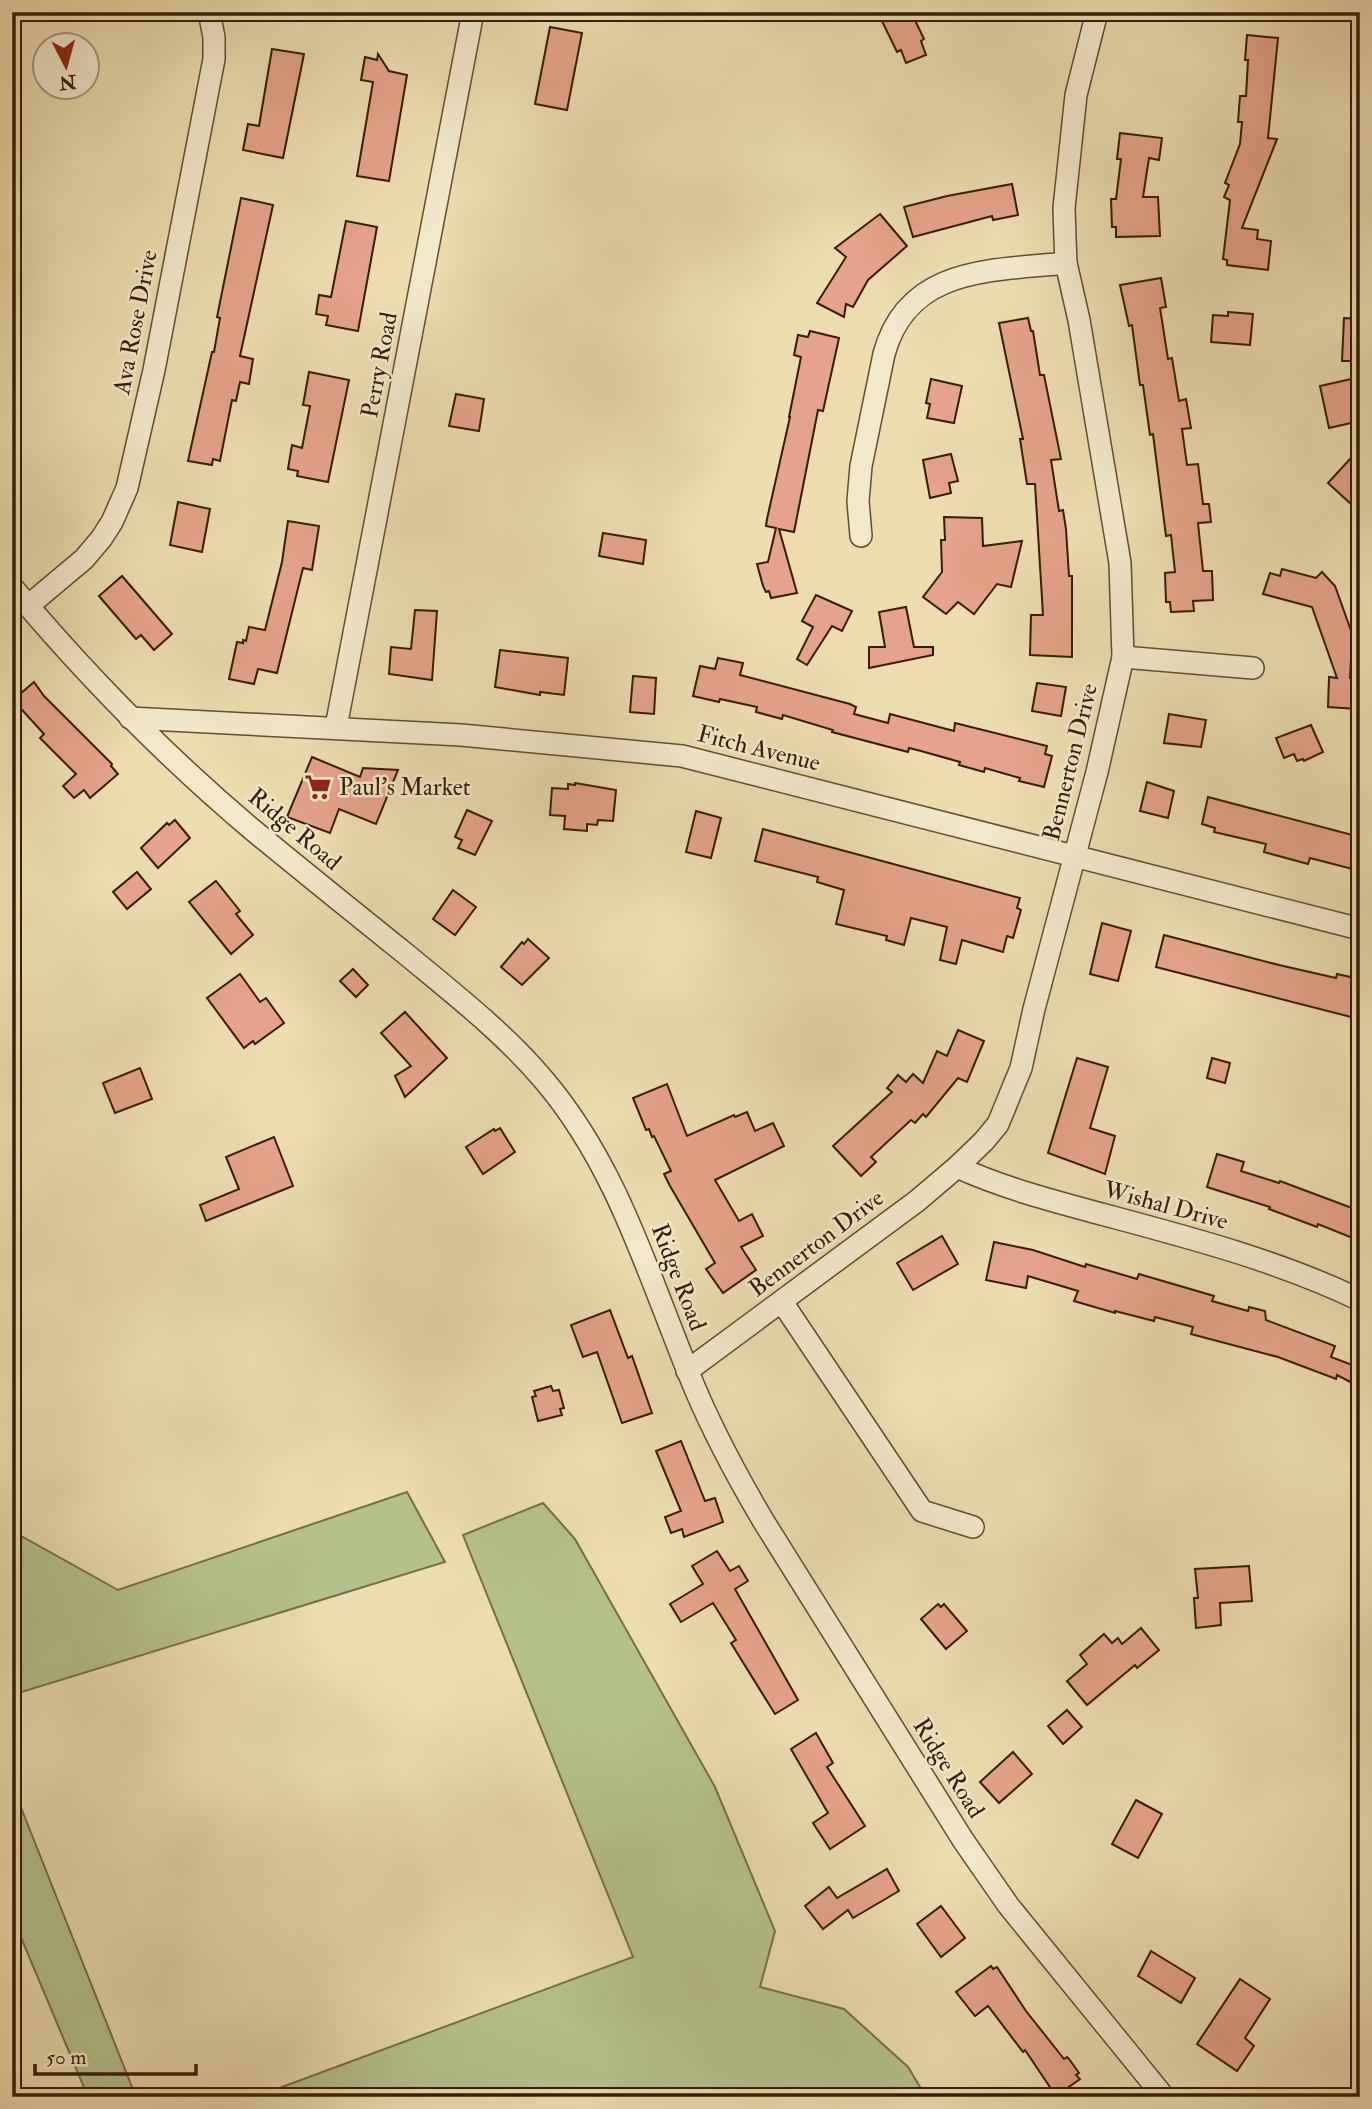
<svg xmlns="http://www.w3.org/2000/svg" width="1372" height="2109" font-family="'IM FELL Double Pica',serif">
	<rect width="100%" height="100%" fill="#ecdcae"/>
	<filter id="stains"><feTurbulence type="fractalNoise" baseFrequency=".00286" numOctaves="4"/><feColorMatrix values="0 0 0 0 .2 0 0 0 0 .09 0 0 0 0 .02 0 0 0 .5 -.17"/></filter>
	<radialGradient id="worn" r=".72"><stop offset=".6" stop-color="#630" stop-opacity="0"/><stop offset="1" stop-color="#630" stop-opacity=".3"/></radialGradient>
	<g fill="#b5c18c" stroke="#766e48" stroke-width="2">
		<polygon points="407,1492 445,1562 12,1695 12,1531 118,1590"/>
		<polygon points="543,1503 575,1539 715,1787 775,1931 760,1987 844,2009 908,2067 926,2097 255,2097 633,1957 463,1535"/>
		<polygon points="12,1785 136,2097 88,2097 12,1916"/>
	</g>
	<g fill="#e4a38a" stroke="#361c03" stroke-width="2">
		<polygon points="890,12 907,12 910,18 913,16 924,39 921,41 926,55 906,63 901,50 897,52 880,17"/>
		<polygon points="550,27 582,33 567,110 535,104"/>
		<polygon points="1247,35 1278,38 1268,138 1277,139 1242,228 1258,230 1257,239 1271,241 1268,270 1227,265 1227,260 1223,259 1230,200 1224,197 1229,185 1225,183 1240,144 1242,122 1238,122 1240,96 1246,96 1248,60 1245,60"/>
		<polygon points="272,49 304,54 283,158 243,150 248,124 259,126"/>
		<polygon points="378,54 389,71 407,75 389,181 357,176 373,82 361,80 365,57 377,60"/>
		<polygon points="1120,133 1162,138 1159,160 1149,158 1143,197 1158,197 1160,236 1116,237 1116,227 1112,227 1111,199 1116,199 1121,159 1117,159"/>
		<polygon points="1012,184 1018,215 993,220 992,216 913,237 904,207 947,196"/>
		<polygon points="241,198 273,205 240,356 253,359 249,384 240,382 236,401 232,400 220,461 213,459 212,465 188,461 212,352 214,352 220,318 217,317"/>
		<polygon points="880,214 907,246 868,280 853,307 846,304 844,317 817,303 846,257 835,248"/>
		<polygon points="346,221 377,227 358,331 326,325 328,316 316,314 319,295 331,297"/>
		<polygon points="1161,278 1166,307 1160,308 1168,359 1172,358 1179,401 1186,399 1191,428 1182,429 1187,465 1198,464 1203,504 1209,504 1211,522 1198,523 1203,571 1212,571 1213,600 1193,601 1194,611 1171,612 1170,602 1166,602 1165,573 1175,572 1171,535 1166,536 1153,434 1150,435 1143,385 1140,385 1132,325 1129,326 1120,285"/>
		<polygon points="1228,312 1253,314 1250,345 1211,342 1213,315 1228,316"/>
		<polygon points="1028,318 1031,331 1033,331 1040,375 1044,375 1061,459 1051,460 1059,511 1063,510 1066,529 1069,576 1072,576 1072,657 1030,655 1031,615 1043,615 1035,484 1027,484 1020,439 1023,439 999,323"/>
		<polygon points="1344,318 1360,319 1360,361 1342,361"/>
		<polygon points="810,331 839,338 823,411 818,410 794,532 779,529 797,593 771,598 769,591 766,592 763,586 757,564 768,562 776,528 766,526 767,519 790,417 789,417 801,357 794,355 798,335 808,337"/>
		<polygon points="309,372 349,380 328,482 297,476 298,471 288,469 292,445 302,448 310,406 303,405"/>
		<polygon points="1360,377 1360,421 1329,428 1320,386"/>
		<polygon points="931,379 962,386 954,423 927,418 930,404 926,403"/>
		<polygon points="456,394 484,399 479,431 449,426"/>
		<polygon points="1360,448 1360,495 1351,504 1328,483"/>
		<polygon points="951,454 958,481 949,483 951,493 930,498 923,460"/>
		<polygon points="178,502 210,509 202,552 170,545"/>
		<polygon points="944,517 982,518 983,546 1022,541 1011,587 997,584 974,614 958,602 946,614 923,597 942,572 941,540 945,540"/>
		<polygon points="288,521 319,526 312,570 303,568 277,673 258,669 254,684 229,679 237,642 243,643 243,640 246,641 249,627 265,630 282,562"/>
		<polygon points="603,533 646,540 643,564 599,556"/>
		<polygon points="1282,569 1316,578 1322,572 1335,586 1354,639 1352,640 1350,678 1357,679 1357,709 1328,707 1329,677 1337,678 1312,607 1263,594 1270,573 1280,576"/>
		<polygon points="122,576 172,634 154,650 141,635 136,639 99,596"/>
		<polygon points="816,595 852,611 842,631 832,626 807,665 797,659 813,627 802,621"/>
		<polygon points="906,607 914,647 933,647 933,655 869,668 869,647 885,647 879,612"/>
		<polygon points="415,610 437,611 432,680 389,674 391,647 411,649"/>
		<polygon points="500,650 568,658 564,695 540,692 540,695 495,687"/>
		<polygon points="718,658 743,663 740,675 850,704 856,707 854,714 888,723 890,714 954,731 955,723 1047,746 1045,754 1052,756 1044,787 1019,781 1020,778 985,768 984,772 959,765 960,762 921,751 909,748 908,752 832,732 833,730 783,715 782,719 756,712 757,707 720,699 719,702 693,696 700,666 715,669"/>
		<polygon points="633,676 656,678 654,714 630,712"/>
		<polygon points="34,682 44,696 112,764 111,766 118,774 90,798 84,790 74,798 63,786 76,774 40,738 44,734 13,700"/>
		<polygon points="1037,683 1066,687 1061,716 1032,711"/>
		<polygon points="1169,714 1206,720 1201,747 1164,743"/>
		<polygon points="1311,725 1323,752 1304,761 1303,759 1297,761 1294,754 1284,758 1276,738"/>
		<polygon points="312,757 360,777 363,768 398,770 376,824 339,809 330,833 287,817"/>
		<polygon points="1147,782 1174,791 1168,818 1140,811"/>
		<polygon points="575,783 616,790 613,821 598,820 597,825 587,824 587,831 564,829 565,816 550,815 552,788 568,789 568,784 575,785"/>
		<polygon points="1208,797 1360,837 1360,871 1310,858 1308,864 1264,852 1266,844 1214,832 1215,828 1202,824"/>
		<polygon points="467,810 492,821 475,855 458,848 462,840 455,837"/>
		<polygon points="696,811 721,818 711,858 686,852"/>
		<polygon points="175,820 190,838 158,868 141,848 167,823 169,825"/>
		<polygon points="763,829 1020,898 1017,908 1021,910 1013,938 1007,936 1003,952 962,940 956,964 940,960 947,927 911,918 904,945 886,940 887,936 836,924 844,890 817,882 818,877 755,861"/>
		<polygon points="137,872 151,889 127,909 113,892"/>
		<polygon points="216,881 240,911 236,914 253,935 231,954 189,902"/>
		<polygon points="453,890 476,907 455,935 433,919"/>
		<polygon points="1102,923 1131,931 1118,981 1090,974"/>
		<polygon points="1164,935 1279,965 1336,978 1337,974 1355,978 1353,984 1360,986 1360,999 1355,1018 1156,967"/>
		<polygon points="528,939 549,958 522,985 501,967 522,942 524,944"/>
		<polygon points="353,969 368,985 356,997 340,981"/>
		<polygon points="240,974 260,1002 266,998 284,1023 255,1044 253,1041 244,1048 207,998"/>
		<polygon points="405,1012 447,1058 405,1097 395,1076 411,1066 381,1033"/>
		<polygon points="958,1030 984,1041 967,1082 958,1078 926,1117 923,1114 915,1123 911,1120 871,1157 876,1162 861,1176 833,1146 892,1092 887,1088 898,1075 906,1082 913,1074 923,1083 937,1051 947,1056"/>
		<polygon points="1077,1058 1108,1067 1090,1128 1115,1136 1105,1174 1048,1153"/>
		<polygon points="1212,1058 1230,1063 1225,1083 1207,1078"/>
		<polygon points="140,1068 152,1099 115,1113 103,1083"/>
		<polygon points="667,1084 687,1136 734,1115 735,1117 747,1112 755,1131 773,1123 784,1146 715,1180 739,1221 752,1214 763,1236 741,1247 756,1270 723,1293 706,1269 715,1263 670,1186 664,1174 671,1171 654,1136 652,1137 649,1129 646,1130 633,1098"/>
		<polygon points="500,1128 515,1152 483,1174 466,1147 494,1129 495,1131"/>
		<polygon points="274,1137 293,1186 206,1221 200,1205 239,1189 226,1157"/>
		<polygon points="1217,1154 1244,1162 1241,1171 1279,1183 1280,1181 1360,1211 1360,1241 1318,1224 1317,1227 1269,1209 1270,1207 1207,1187"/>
		<polygon points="942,1236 958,1264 913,1290 897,1263"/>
		<polygon points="994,1242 1033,1250 1085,1267 1086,1264 1137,1279 1139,1274 1214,1296 1212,1301 1248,1311 1249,1307 1265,1311 1266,1320 1335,1346 1331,1357 1360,1368 1360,1387 1337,1375 1336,1379 1278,1357 1191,1334 1193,1327 1155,1317 1154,1321 1115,1311 1115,1313 1074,1301 1078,1291 1028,1276 1026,1288 986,1280"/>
		<polygon points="610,1310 628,1358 632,1356 652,1413 622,1423 597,1352 583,1357 571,1325"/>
		<polygon points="551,1386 553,1391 559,1390 564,1408 560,1409 562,1415 538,1421 532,1397 536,1396 534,1391"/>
		<polygon points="681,1441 705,1501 715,1498 723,1522 684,1537 682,1529 671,1533 665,1517 681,1511 656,1451"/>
		<polygon points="717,1551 730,1571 739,1566 748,1581 735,1589 798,1700 775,1714 731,1643 736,1640 713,1603 681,1622 670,1604 703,1584 692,1566"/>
		<polygon points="1249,1566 1252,1601 1220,1603 1221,1625 1196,1628 1194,1598 1198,1598 1195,1569"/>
		<polygon points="938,1604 941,1607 944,1604 967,1631 946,1649 921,1619"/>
		<polygon points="1141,1628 1159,1650 1137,1668 1135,1665 1087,1705 1067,1681 1087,1664 1080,1655 1104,1634 1112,1643 1118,1638 1122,1644"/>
		<polygon points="1067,1710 1082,1727 1063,1744 1048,1726"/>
		<polygon points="816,1733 833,1763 827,1767 865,1826 830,1849 813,1823 828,1813 791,1749"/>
		<polygon points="1013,1752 1032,1774 999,1803 980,1782"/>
		<polygon points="1136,1800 1162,1814 1138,1858 1112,1844"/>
		<polygon points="887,1869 899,1891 853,1918 848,1910 823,1929 805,1906 829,1887 837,1898"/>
		<polygon points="941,1906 965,1938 941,1957 917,1924"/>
		<polygon points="1151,1951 1195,1978 1181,2003 1138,1976"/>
		<polygon points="991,1966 993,1969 997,1967 1026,2011 1064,2059 1067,2057 1069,2059 1079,2073 1076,2075 1080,2079 1056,2096 1025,2050 1023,2052 988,2006 975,2016 956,1992"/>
		<polygon points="1240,1979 1270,1999 1245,2038 1254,2046 1237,2071 1197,2044"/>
	</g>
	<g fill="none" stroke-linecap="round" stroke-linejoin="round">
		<g stroke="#644c2e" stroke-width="24">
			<g id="street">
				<path d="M861,536l-3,-35 3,-35 23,-112c24,-88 108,-83 182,-91"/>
				<path d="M12,587c74,88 154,170 242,244 51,42 102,83 153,124 47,39 96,77 136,124 72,84 103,189 144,290 21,54 48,104 77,153l199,318 45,65 156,192"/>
				<polyline points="28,606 84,559 101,539 112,522 127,488 154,370 214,59 214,37 209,12"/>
				<polyline points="1123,657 1253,668"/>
				<polyline points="130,718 461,735 682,756 1360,929"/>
				<polyline points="336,727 473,12"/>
				<path d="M957,1167c49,22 96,34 148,48 86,23 174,46 255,85"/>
				<polyline points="782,1302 922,1511 973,1527"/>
				<polyline points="687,1371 917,1201 957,1167 984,1141 998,1124 1021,1068 1034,1009 1097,772 1123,657 1120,563 1079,320 1066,263 1065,238 1064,208 1076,95 1097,12"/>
			</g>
		</g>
		<use href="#street" stroke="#f3e8ca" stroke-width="21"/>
	</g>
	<defs>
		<g id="supermarket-bare" transform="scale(2.1)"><path d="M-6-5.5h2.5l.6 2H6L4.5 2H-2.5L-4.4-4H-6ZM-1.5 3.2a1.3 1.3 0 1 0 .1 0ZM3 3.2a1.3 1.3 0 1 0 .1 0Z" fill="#8f2418" stroke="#f3e8ca" stroke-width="2.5" paint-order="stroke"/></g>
	</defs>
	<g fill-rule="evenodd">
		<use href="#supermarket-bare" x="318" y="787"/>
	</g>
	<g text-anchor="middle" stroke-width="5" stroke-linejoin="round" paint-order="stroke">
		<g font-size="24" fill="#361c03" stroke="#f3e8ca">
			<text transform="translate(135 322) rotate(-79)" y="8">Ava Rose Drive</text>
			<text transform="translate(379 365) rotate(-79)" y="8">Perry Road</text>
			<text transform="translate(759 748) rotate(14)" y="8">Fitch Avenue</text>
			<text transform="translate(1070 762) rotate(-76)" y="8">Bennerton Drive</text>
			<text transform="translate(295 829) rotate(40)" y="8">Ridge Road</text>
			<text transform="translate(1166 1205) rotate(15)" y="8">Wishal Drive</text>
			<text transform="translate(816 1243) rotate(-37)" y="8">Bennerton Drive</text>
			<text transform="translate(679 1277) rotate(69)" y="8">Ridge Road</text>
			<text transform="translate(949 1768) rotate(58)" y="8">Ridge Road</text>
		</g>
		<g font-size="24" fill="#361c03" stroke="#f3e8ca" text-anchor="start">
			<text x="339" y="795">Paul’s Market</text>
		</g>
	</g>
	<rect width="1372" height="2109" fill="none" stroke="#ecdcae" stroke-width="42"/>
	<rect x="14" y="14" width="1344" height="2081" fill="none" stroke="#361c03" stroke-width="3.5"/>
	<rect x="21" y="21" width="1330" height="2067" fill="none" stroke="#361c03" stroke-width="2"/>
	<g transform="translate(66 66) rotate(174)"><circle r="33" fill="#f3e8ca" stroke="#a7967a" stroke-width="2"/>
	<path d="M0-5L12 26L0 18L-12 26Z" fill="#8f2418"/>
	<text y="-10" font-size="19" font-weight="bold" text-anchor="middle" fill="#361c03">N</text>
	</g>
	<path d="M35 2064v10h161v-10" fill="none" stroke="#361c03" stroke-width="3.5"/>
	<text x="46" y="2064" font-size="21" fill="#361c03" stroke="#f3e8ca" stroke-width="5" paint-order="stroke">50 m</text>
	<rect width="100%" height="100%" filter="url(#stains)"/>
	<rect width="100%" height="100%" fill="url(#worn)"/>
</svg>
